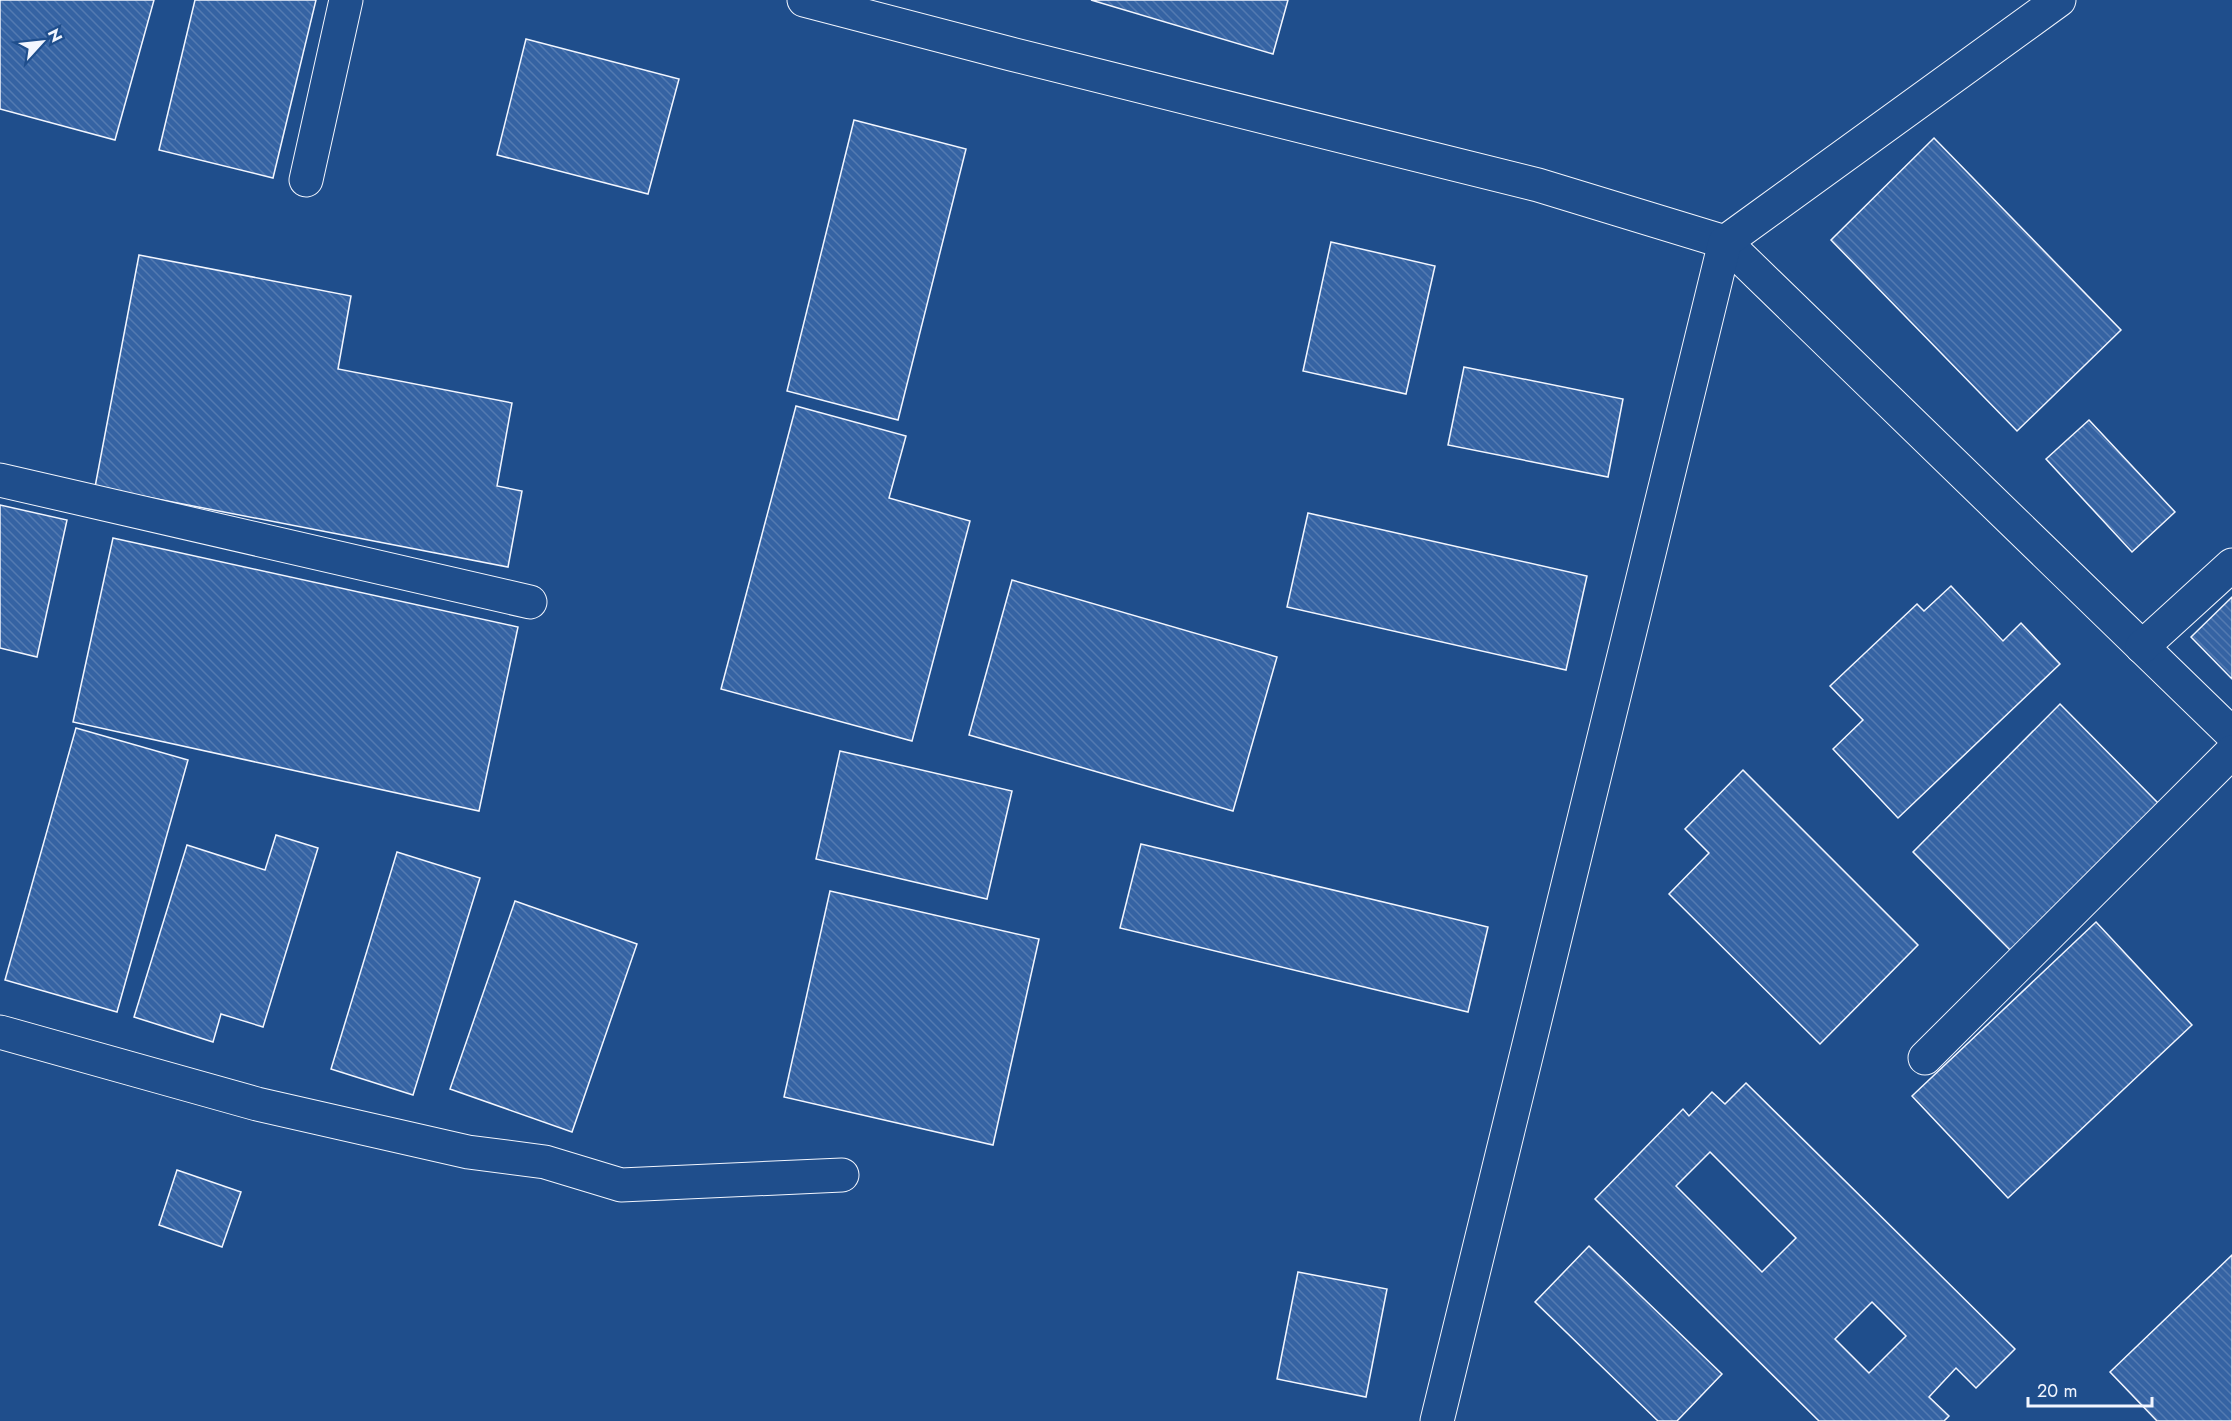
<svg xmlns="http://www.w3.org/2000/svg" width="2232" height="1421" font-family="Jost,sans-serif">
	<defs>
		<pattern id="building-back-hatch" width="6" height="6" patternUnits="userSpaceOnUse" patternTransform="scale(1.5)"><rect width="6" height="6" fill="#3563a3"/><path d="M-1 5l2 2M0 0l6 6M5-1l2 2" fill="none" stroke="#537ab1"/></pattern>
	</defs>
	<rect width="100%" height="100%" fill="#1f4e8c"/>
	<g fill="url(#building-back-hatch)" stroke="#f2f6ff" stroke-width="1.5" fill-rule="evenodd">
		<polygon points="0,0 154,0 115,140 0,109"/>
		<polygon points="195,0 316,0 273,178 159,150"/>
		<polygon points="1091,0 1288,0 1273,54"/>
		<polygon points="526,39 679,79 648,194 497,155"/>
		<polygon points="854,120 966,149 898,420 787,391"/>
		<polygon points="1934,138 2121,330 2017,431 1831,240"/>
		<polygon points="1331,242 1435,266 1406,394 1303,371"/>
		<polygon points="139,255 351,296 338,369 512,403 497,486 522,491 508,567 95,487"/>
		<polygon points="1464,367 1623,399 1608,477 1448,445"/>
		<polygon points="796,406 906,436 889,498 970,521 912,741 721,689"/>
		<polygon points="2089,420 2175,512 2132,552 2046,459"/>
		<polygon points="0,505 67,520 37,657 0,648"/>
		<polygon points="1308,513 1587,576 1566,670 1287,607"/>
		<polygon points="113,538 518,627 479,811 73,722"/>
		<polygon points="1012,580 1277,657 1233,811 969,735"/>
		<polygon points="1951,586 2003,641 2021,623 2060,664 1898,818 1833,749 1863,720 1830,686 1917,604 1924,611"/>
		<polygon points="2232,597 2232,679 2191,637"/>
		<polygon points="2060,704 2159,804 2012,952 1913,852"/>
		<polygon points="76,728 188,760 117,1012 5,980"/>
		<polygon points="840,751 1012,791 987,899 816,859"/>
		<polygon points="1743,770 1918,945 1820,1044 1669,894 1709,853 1685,829"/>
		<polygon points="276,835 318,848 263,1027 221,1014 213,1042 134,1017 187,845 265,870"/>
		<polygon points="1141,844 1488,927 1468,1012 1120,928"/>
		<polygon points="397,852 480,878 413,1095 331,1069"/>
		<polygon points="830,891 1039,939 993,1145 784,1097"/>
		<polygon points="515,901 637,944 572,1132 450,1089"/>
		<polygon points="2096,922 2192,1025 2008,1198 1912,1096"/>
		<path d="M1746,1083l269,266 -39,39 -20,-20 -27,29 20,19 -5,5h-125l-224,-222 88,-90 6,7 23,-24 13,12zM1710,1152l86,86 -34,34 -86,-86zM1872,1302l34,34 -37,37 -34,-34z"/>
		<polygon points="177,1170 241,1192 222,1247 159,1225"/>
		<polygon points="1589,1246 1722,1374 1677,1421 1658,1421 1535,1302"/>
		<polygon points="2232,1255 2232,1421 2157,1421 2110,1372"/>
		<polygon points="1298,1272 1387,1289 1366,1397 1277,1379"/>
	</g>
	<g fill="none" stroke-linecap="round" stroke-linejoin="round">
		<g stroke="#f2f6ff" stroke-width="35">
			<g id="minor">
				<polyline points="804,0 1011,54 1538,185 1725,242 2232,734"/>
				<polyline points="306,180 346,0"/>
				<polyline points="0,480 530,602"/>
				<polyline points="2142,647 2232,565"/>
				<polyline points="0,1032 257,1104 468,1152 545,1162 621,1185 842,1175"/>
				<polyline points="1925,1058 2232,752"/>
				<polyline points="1437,1421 1725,242 2059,0"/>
			</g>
		</g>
		<use href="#minor" stroke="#1f4e8c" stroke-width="33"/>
	</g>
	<g transform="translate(42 42) rotate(63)" stroke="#1f4e8c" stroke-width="4.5" paint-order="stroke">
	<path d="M0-4.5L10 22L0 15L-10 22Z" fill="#f2f6ff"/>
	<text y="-9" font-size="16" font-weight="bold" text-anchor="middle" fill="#f2f6ff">N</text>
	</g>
	<path d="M2028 1397v9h124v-9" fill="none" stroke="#f2f6ff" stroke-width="3"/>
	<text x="2037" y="1397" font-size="18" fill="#f2f6ff" stroke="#1f4e8c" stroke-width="4.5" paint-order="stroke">20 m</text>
</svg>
